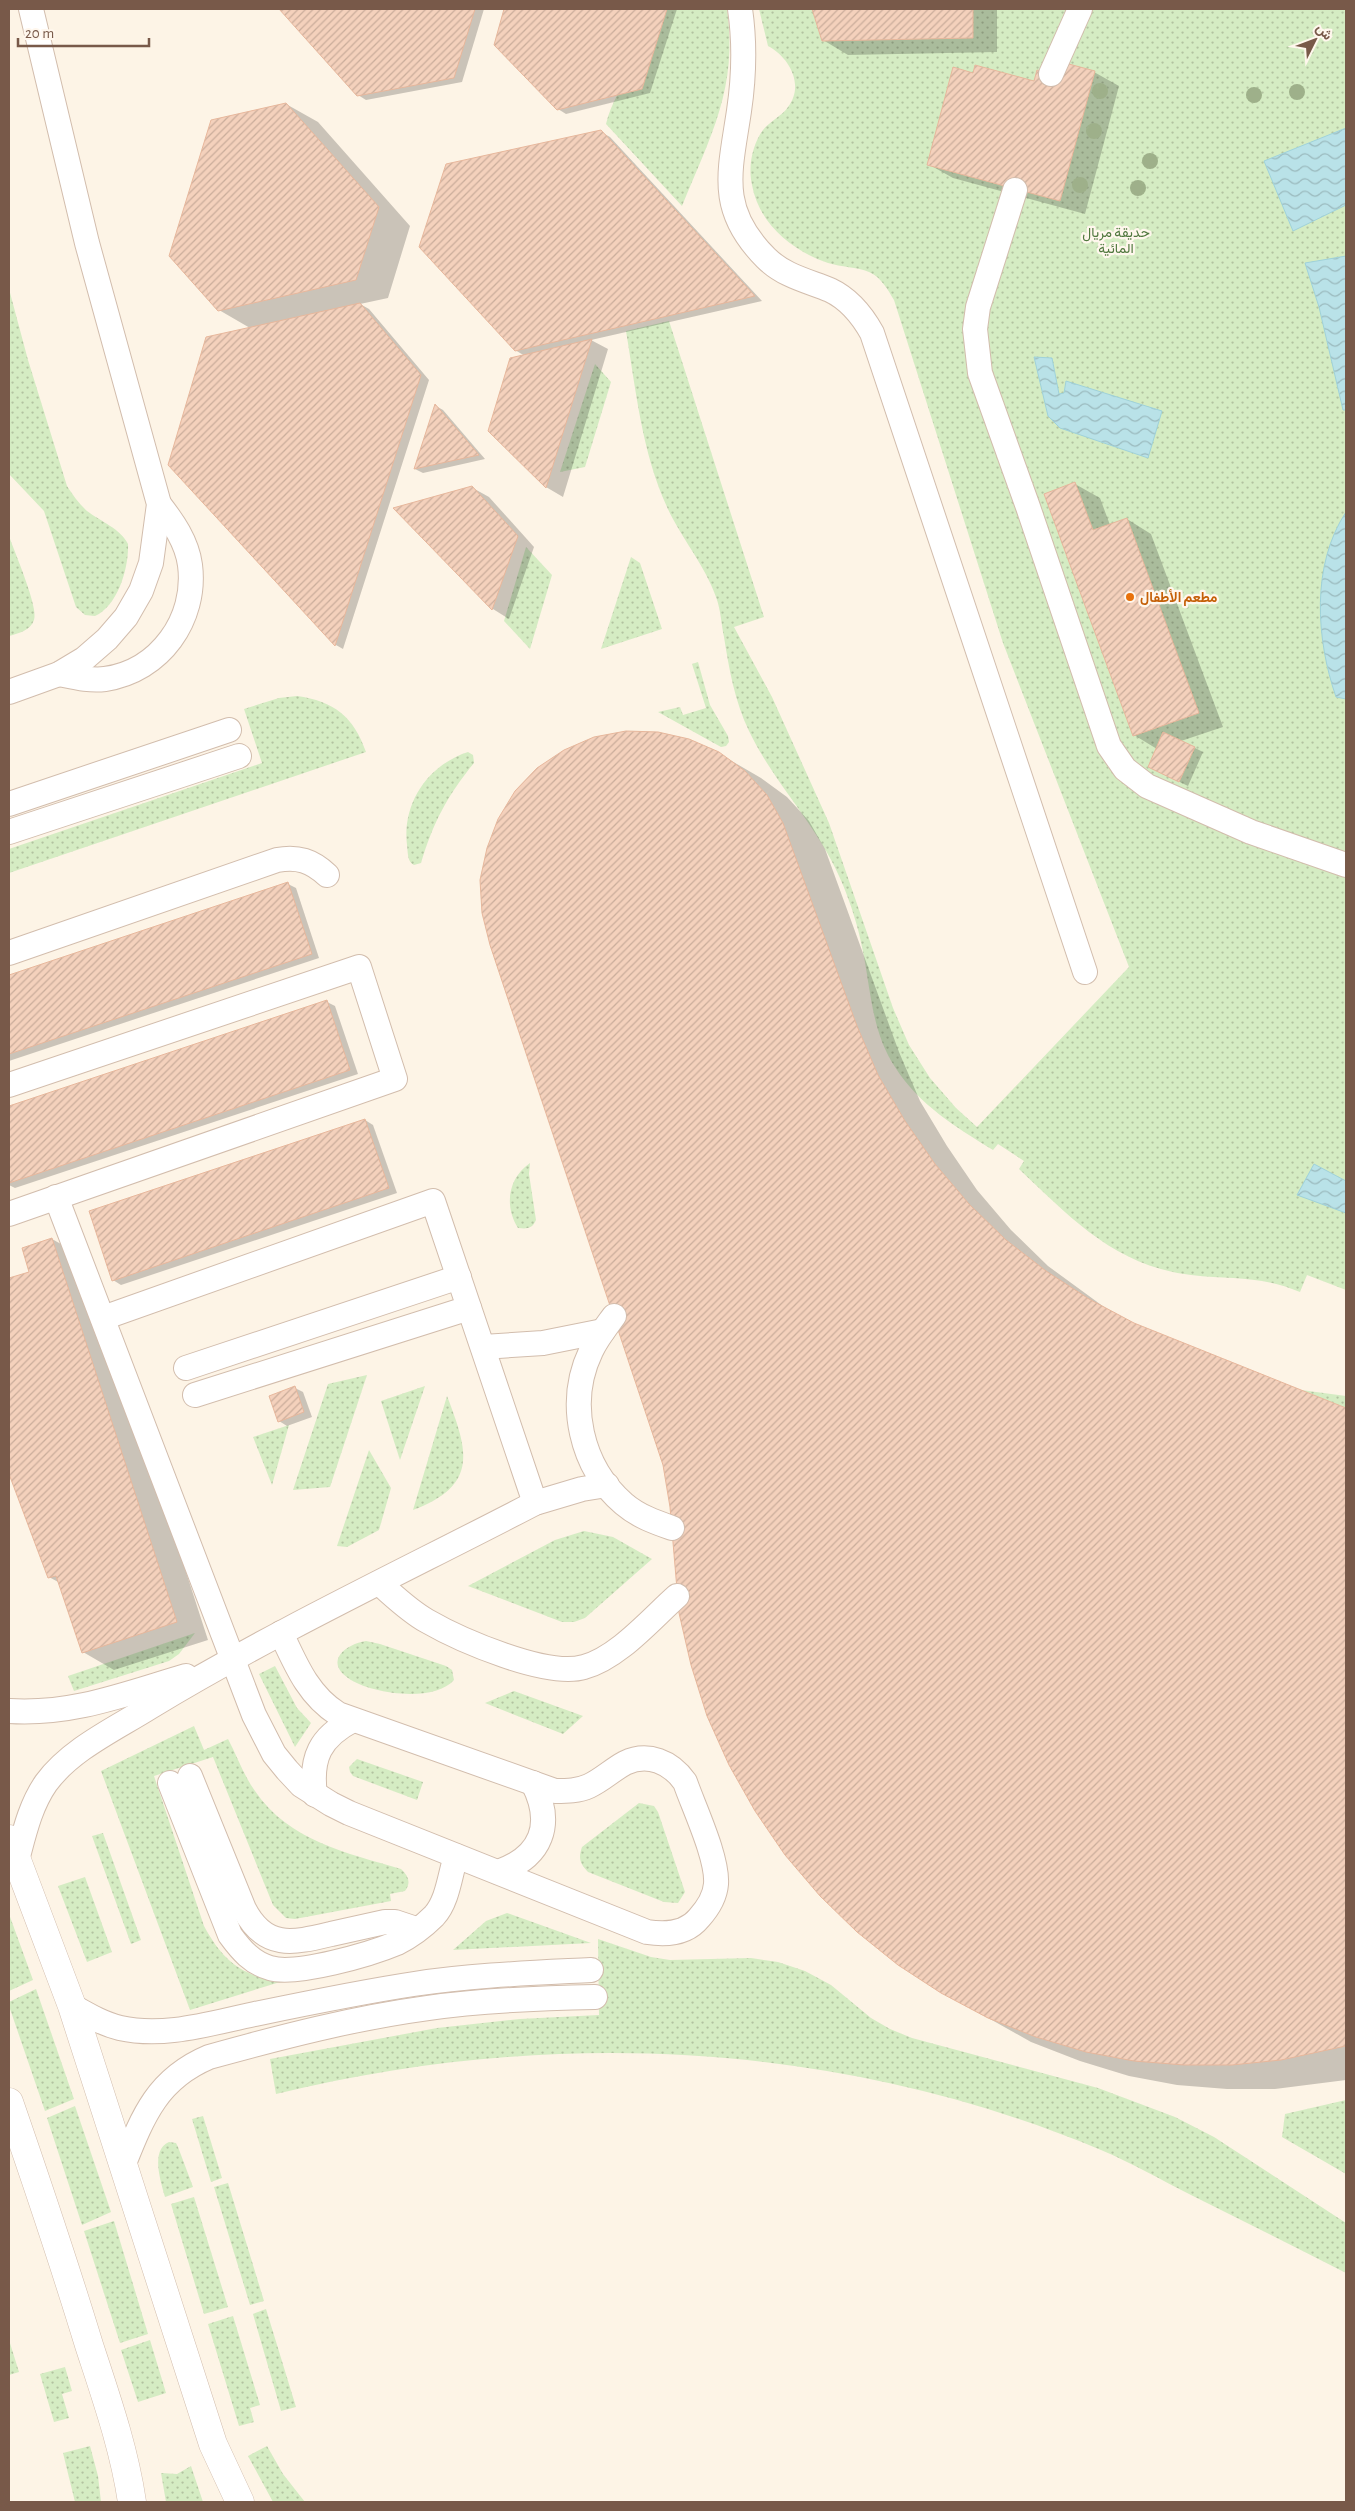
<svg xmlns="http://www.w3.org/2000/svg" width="1355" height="2511" font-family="'Alegreya Sans',Vazirmatn,sans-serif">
	<defs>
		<pattern id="grass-dots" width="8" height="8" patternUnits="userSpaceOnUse" patternTransform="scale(1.25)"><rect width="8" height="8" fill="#d5ecc3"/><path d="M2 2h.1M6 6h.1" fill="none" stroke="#b2c2a0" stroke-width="1.8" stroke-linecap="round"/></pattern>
		<pattern id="water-waves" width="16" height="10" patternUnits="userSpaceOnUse" patternTransform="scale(1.25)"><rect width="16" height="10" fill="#b9e2e8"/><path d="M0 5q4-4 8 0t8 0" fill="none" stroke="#9bbabe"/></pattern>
		<pattern id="building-hatch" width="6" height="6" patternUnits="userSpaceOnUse" patternTransform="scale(1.25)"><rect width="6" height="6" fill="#f4d1bc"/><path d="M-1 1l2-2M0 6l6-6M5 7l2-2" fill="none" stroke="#caad9b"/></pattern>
	</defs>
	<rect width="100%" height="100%" fill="#fdf4e6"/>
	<g fill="url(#grass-dots)">
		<path d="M658,9h69c11,79 -16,126 -45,197l-76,-82c10,-41 46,-73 52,-115z"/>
		<path d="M759,9h587v1281l-39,-15 -7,17c-41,-17 -67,-12 -109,-17 -76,-9 -120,-57 -172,-106l5,-8 -26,-17 -5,6c-37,-23 -74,-45 -98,-83 -24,-36 -24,-79 -33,-120 -4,-21 -11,-42 -19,-62 -24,-59 -67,-98 -94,-154 -14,-29 -20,-62 -25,-94 -3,-13 -3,-27 -8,-40 -11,-32 -35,-59 -49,-90 -25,-55 -31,-116 -41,-176l43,-10 95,296 -30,10 38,70 57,126 64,185 16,37 21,33 26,30 21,19 152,-160 -126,-324 -109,-343c-6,-10 -13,-23 -25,-28 -12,-5 -28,-5 -41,-9 -36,-12 -69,-39 -76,-78 -4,-18 0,-40 11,-55 7,-9 19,-14 25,-23 17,-22 1,-50 -20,-61z"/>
		<path d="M9,289l19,71 39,126c6,9 12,18 20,25 13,10 34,18 41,33 1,23 -10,62 -33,72l-10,-1 -9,-8 -32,-96 -35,-37z"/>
		<polygon points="595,364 611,382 585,467 560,472"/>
		<path d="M9,536c5,15 30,72 25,84 -4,11 -15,13 -25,16z"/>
		<polygon points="526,547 552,575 530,649 504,621"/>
		<polygon points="631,557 640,563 662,629 601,649"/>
		<polygon points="698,662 710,705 728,736 729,742 726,746 721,747 658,712 680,707 683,715 706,708 692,664"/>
		<path d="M297,696c37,5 57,21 69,56l-357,121v-24l253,-86 -18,-54 35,-11z"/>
		<path d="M468,752l5,3 1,8c-27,33 -41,60 -53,100l-7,2c-7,-3 -6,-13 -7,-20 -5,-42 21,-80 61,-93z"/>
		<path d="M530,1163l-1,11 7,46c-4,9 -9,9 -18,8 -14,-22 -10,-50 12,-65z"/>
		<polygon points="367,1375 330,1487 293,1490 328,1384"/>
		<polygon points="425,1386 400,1460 381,1401"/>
		<polygon points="1301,1390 1346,1396 1346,1408"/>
		<path d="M447,1396c21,55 32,89 -34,114z"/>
		<polygon points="289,1425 272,1485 253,1437"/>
		<polygon points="369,1450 391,1488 379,1530 347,1547 337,1546"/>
		<polygon points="584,1531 613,1537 652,1559 585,1618 574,1622 562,1622 468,1586 555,1540"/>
		<polygon points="195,1633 179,1654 169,1661 74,1691 68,1676"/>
		<path d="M366,1641l14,3 66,22 6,4 2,10c-20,23 -84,14 -106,-2 -24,-17 -2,-34 18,-37z"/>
		<polygon points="275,1666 297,1708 311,1723 295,1747 259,1674"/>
		<polygon points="514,1691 583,1716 563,1734 485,1703"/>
		<path d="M194,1726l10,24 24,-11c9,17 16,37 27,52 34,50 92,62 146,78 8,7 10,14 4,22l-15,3 1,7 -96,18 -9,-1 -13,-13 -60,-148 -59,19 50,150c19,35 37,49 76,56l-90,28 -89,-239z"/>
		<polygon points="357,1759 423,1782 417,1800 353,1776 350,1772 349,1767"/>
		<path d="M639,1803l15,3 4,6 27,80 -7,11 -14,-1 -76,-30c-8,-8 -10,-14 -6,-25z"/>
		<polygon points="103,1833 141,1940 131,1944 92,1836"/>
		<polygon points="85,1877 112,1952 87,1962 58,1886"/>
		<polygon points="507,1913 591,1943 453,1950 486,1921"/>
		<polygon points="9,1914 33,1980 9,1991"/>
		<path d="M598,1939l53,18 19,3 81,-2 27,4 27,9 26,14 40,33 19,11 22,9 186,50 77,29 39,20 132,86v50c-51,-26 -103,-52 -155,-78 -30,-15 -59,-32 -90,-45 -263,-110 -550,-123 -825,-56l-6,-35 167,-31 83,-9 79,-4z"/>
		<polygon points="36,1989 74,2099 45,2111 9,2006 9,2002"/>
		<polygon points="1346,2100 1346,2174 1282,2137 1285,2114"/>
		<polygon points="75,2106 111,2212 82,2225 47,2118"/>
		<polygon points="203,2116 222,2178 211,2182 192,2119"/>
		<path d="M169,2142l7,1 2,4 15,40 -28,10c-4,-15 -15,-47 4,-55z"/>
		<polygon points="228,2183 264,2301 250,2305 214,2187"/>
		<polygon points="194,2197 228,2307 204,2314 171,2204"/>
		<polygon points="114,2221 148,2334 120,2343 84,2231"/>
		<polygon points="266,2309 296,2407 281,2411 253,2314"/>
		<polygon points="233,2316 260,2405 250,2408 254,2422 239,2426 208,2324"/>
		<polygon points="9,2340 19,2372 9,2375"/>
		<polygon points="150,2340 166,2393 138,2402 121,2350"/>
		<polygon points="65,2367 72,2391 62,2394 69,2418 54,2422 40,2374"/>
		<polygon points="90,2446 98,2476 101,2502 75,2502 63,2453"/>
		<polygon points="267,2446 283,2474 305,2502 273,2502 248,2456"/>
		<polygon points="191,2466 203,2502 166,2502 161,2473 177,2474"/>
	</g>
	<g fill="url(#water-waves)" stroke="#9fd2da">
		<polygon points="1346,128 1346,205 1293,231 1264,161"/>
		<polygon points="1346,256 1346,410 1343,410 1319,307 1305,263"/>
		<polygon points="1034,357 1052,358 1059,394 1064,393 1066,381 1162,411 1148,458 1060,428 1048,416"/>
		<path d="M1346,512v187l-10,-2c-20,-58 -25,-132 10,-185z"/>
		<polygon points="1314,1164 1346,1181 1346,1213 1297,1195"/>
	</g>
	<g fill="#0003">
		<polygon points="281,9 484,9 462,82 366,100 358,95"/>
		<polygon points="505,9 677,9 650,93 566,114 558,109 495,45"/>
		<polygon points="814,9 997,9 997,52 848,55 823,40"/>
		<polygon points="1094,72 1119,86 1085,214 953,178 928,164 974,74 1035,82"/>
		<polygon points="286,104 318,122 410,226 388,298 360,304 369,309 429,380 343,649 336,645 170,465 250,328 219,310"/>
		<polygon points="601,132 610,137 762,301 591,340 608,349 563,497 546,487 489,430 525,356 515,350"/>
		<polygon points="436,406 443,410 485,459 423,473 415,469"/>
		<polygon points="1075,484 1100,498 1110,525 1127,519 1151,534 1223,727 1181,741 1203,752 1188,786 1157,771 1157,749 1134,735"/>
		<polygon points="471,487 489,497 534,547 509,619 493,609 395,509"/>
		<polygon points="718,753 761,778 787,797 809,821 825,849 899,1052 920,1101 947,1146 977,1190 1011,1230 1048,1266 1115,1315 1133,1324 1346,1409 1346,2080 1275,2089 1227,2089 1177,2085 1129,2076 1080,2061 1031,2042 942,1992"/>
		<polygon points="288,884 296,888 319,958 9,1061 9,976"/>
		<polygon points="327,1002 335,1006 358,1074 15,1188 9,1185 9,1107"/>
		<polygon points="365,1120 373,1125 397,1193 121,1285 113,1280"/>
		<polygon points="52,1239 84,1257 208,1640 114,1670 83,1652 60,1583 49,1577 9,1470 9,1280 31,1272"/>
		<polygon points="295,1388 303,1392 312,1417 287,1426 279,1421"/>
	</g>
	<g fill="url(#building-hatch)" stroke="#e7b79c">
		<polygon points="279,9 475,9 454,78 357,96"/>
		<polygon points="504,9 667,9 642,89 557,110 494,45"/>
		<polygon points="812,9 973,9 973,38 822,41"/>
		<polygon points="1065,63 1095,71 1060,201 927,165 953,67 973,73 975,65 1034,81 1037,70 1061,76"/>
		<polygon points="286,103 379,207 356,280 218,311 169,256 211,120"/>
		<polygon points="601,130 755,296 515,351 419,247 446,164"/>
		<polygon points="360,303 421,375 335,646 168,465 206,337"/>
		<polygon points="592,339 546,488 488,431 510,358"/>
		<polygon points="435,404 479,455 414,469"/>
		<polygon points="1075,482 1093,530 1127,518 1199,713 1133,736 1044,494"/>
		<polygon points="472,486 518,536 492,610 393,508"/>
		<polygon points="626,731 658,732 689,739 719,752 745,771 767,795 783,823 857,1026 878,1075 905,1121 935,1164 969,1204 1006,1240 1046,1271 1089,1299 1134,1323 1346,1408 1346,2046 1281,2060 1232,2065 1184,2065 1134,2061 1086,2052 1036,2037 988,2018 941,1993 898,1965 857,1932 820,1896 785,1855 755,1811 729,1765 707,1716 691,1665 679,1613 670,1507 663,1465 490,945 482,913 480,880 487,848 498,819 515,791 537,768 564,750 594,737"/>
		<polygon points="1163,732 1195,747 1179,782 1148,767"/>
		<polygon points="288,882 312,954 9,1054 9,975"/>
		<polygon points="327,1000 350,1070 9,1183 9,1106"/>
		<polygon points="365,1119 389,1188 112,1281 89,1211"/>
		<polygon points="52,1238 177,1622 82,1653 56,1576 48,1578 9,1474 9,1278 29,1272 22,1248"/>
		<polygon points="295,1386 304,1412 278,1422 269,1396"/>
	</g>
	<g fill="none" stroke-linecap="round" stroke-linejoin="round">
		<g stroke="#d2bdad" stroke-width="26">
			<g id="service">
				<path d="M740,9c5,34 4,68 -1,102 -9,61 -22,98 27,147 18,18 42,23 64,32 19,9 32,25 42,43l213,639"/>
				<polyline points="1051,74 1080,9"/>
				<polyline points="1015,190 978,307 975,329 980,373 1028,507 1109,746 1125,769 1147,786 1251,832 1346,865"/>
				<path d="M59,674c15,3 30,7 46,5 55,-8 92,-60 85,-114 -3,-23 -17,-43 -31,-61"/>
				<polyline points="9,692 59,674 84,659 107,639 126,617 141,591 151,563 159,504 87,243 31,9"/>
				<polyline points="9,804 229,730"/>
				<polyline points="9,832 239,756"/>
				<path d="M9,953l268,-93c21,-4 35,1 50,15"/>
				<polyline points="9,1085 359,967 395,1079 9,1214"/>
				<path d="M56,1197l198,518 20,39 13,16 14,15 30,19 18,9 298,119c19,3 39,2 52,-14 9,-10 16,-21 17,-34 2,-26 -22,-76 -31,-102 -14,-20 -37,-30 -60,-19 -13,7 -23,17 -36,23 -11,5 -22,5 -34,5l-217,-77c-30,-19 -42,-49 -57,-81"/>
				<path d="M614,1316c-8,11 -17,22 -23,35 -25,52 -10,116 33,153 14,12 31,18 48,24"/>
				<polyline points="103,1318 433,1201 535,1503"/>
				<polyline points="483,1347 543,1343 603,1331"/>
				<polyline points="186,1368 459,1277"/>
				<polyline points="195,1395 469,1308"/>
				<path d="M379,1583c15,13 30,28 48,38 33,19 120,57 157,46 34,-9 67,-48 93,-71"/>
				<path d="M9,1711c64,4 116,-17 177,-35"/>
				<path d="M190,1776l54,133c21,41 49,34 87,25 18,-4 36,-8 54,-12h10l21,7"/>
				<path d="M170,1783l60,152c11,15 22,28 40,33 26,8 101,-14 127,-25 12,-6 27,-17 37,-27 14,-15 16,-42 22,-60"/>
				<path d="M315,1795c-5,-37 5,-58 38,-75"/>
				<path d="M17,1860c7,-26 13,-54 29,-77 25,-34 69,-54 104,-76 124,-75 256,-137 385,-204l47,-14 25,-4"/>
				<path d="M498,1872c44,-15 56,-48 35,-89"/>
				<path d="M72,2006c16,9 31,18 48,22 45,10 91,-5 135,-14 53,-11 106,-22 159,-30 59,-9 118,-11 177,-14"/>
				<path d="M123,2166c20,-50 34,-87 86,-109 72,-20 145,-39 219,-49 55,-8 111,-10 167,-11"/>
			</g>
		</g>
		<g stroke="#d2bdad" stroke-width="29">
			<g id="minor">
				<polyline points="9,1839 72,2006 213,2444 240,2502"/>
				<path d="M9,2102c28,81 55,161 80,243 17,52 35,103 43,157"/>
			</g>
		</g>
		<use href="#service" stroke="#fff" stroke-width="24"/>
		<use href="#minor" stroke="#fff" stroke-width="28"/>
	</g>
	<g fill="#9eb08a">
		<circle cx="1100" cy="91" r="8"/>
		<circle cx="1297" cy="92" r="8"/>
		<circle cx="1254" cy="95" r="8"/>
		<circle cx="1094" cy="131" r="8"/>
		<circle cx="1150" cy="161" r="8"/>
		<circle cx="1080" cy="185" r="8"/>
		<circle cx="1138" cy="188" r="8"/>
	</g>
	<circle fill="#e8710a" stroke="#fff7ed" stroke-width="2" cx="1130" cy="597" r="5"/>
	<g text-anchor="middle" stroke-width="4.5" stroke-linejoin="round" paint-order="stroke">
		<g font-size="14" fill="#50783e" stroke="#fff7ed">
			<text x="1116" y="237">حديقة مريال<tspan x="1116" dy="16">المائية</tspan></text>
		</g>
		<g font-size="14" font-weight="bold" fill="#c56008" stroke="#fff7ed" text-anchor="start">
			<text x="1140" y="602">مطعم الأطفال</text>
		</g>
	</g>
	<rect width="1355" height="2511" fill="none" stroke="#785949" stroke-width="20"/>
	<g transform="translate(1315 40) rotate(48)" stroke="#fff7ed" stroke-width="4" paint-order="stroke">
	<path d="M0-4L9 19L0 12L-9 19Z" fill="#785949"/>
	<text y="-8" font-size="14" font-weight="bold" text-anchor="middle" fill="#785949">ش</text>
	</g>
	<path d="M18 38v8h131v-8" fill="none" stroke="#785949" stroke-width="2.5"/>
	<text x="25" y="38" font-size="15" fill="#785949" stroke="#fff7ed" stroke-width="4" paint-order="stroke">20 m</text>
</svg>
